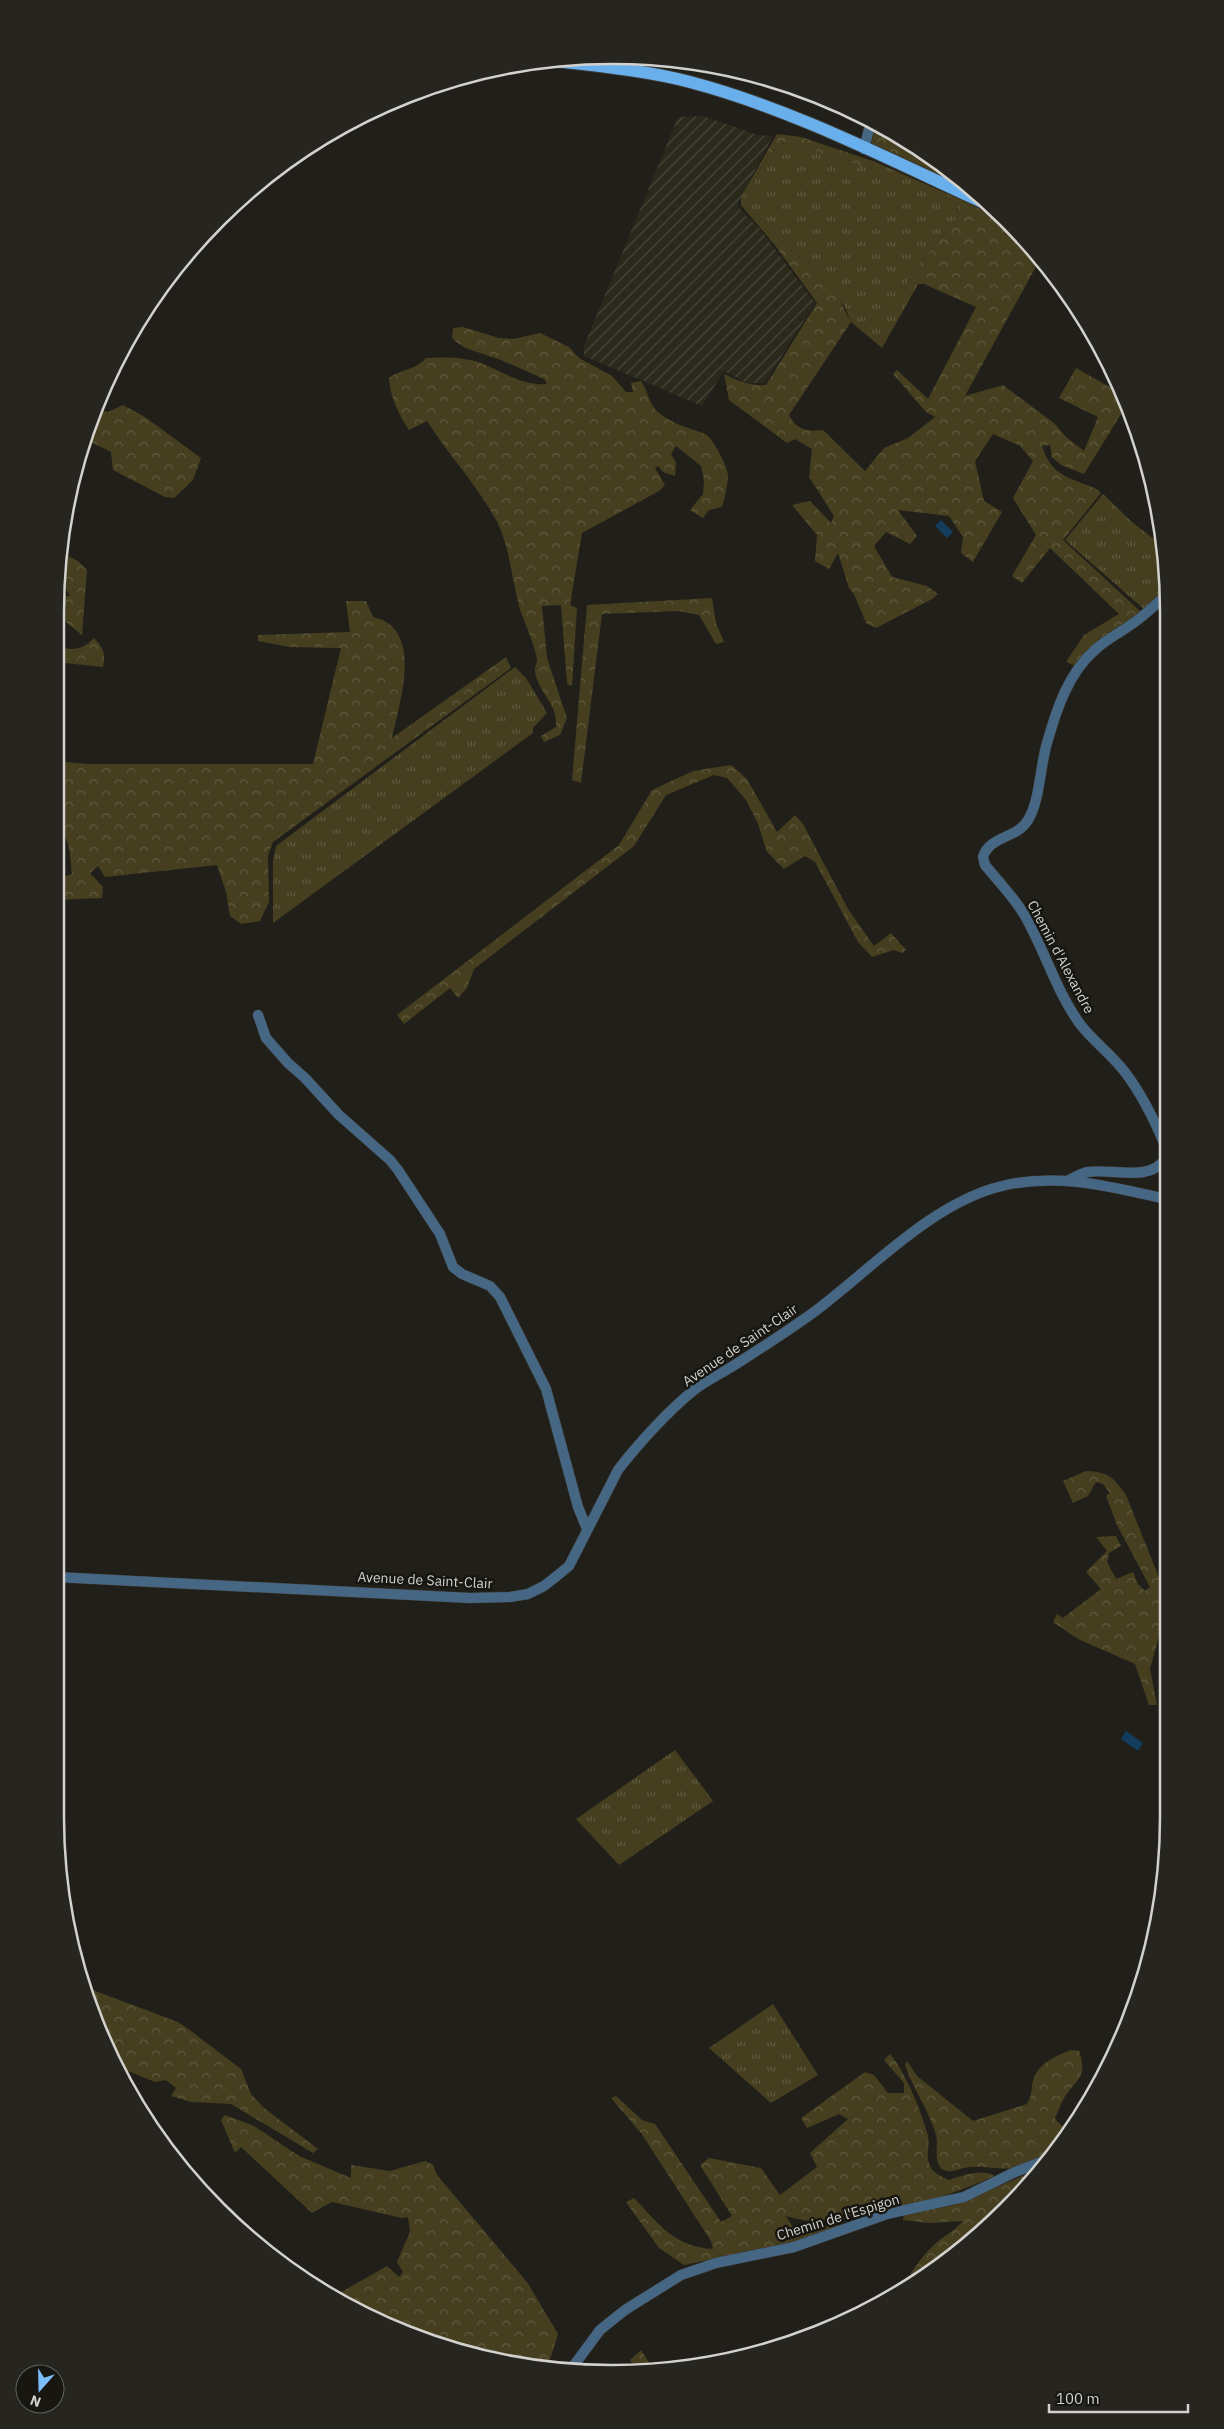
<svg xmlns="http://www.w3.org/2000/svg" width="1224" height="2429" font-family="'IBM Plex Sans',sans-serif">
	<defs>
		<pattern id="industrial-furrows" width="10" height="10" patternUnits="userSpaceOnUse" patternTransform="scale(1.25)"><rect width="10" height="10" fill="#2b281c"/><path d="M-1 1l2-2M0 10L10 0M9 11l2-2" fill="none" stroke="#49463c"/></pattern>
		<pattern id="grass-tufts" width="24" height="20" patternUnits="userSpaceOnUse" patternTransform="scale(1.25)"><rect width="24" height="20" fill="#463f1f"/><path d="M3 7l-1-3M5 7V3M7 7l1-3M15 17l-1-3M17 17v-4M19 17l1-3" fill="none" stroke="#605a3e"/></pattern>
		<pattern id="forest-crowns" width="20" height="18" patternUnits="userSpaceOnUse" patternTransform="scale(1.25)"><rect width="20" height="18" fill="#463f1f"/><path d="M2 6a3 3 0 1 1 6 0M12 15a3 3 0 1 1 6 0" fill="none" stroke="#605a3e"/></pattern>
	</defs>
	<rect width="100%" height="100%" fill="#211f19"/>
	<polygon fill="url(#industrial-furrows)" points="703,116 758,135 773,136 738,203 739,208 760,229 815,303 765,383 746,383 724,371 702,406 584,356 584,346 678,117"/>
	<g fill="url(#grass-tufts)">
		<path d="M785,142l86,26 2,-7 84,37 1,18 -47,59 -6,14 7,6 -30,53 -31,-26 -5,-13 -28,-40 -29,-20 -36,-38 -6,-13c8,-18 19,-47 38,-56z"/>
		<polygon points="1103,494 1132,522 1164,547 1164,591 1145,610 1065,540"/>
		<polygon points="515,667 526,678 547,713 533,728 533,733 273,923 273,861 276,846"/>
		<polygon points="675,1750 713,1801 619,1865 576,1819"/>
		<polygon points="773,2004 818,2075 771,2103 709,2048"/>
	</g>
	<g fill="url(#forest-crowns)">
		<polygon points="875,124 979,193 982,196 871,145"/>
		<path d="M777,134l24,3 72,24 -2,8 -86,-27c-19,9 -30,38 -38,56l6,13 36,38 29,20 14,16 19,37 -62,93c7,15 19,17 34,15l42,41 19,-23 24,-10 27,-21 -9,-5 -33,-38 4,-4 31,29 48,-92 -52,-23h-6l-6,11 -7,-6 6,-14 47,-59 -1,-18 45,21 37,42 -74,135 38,-11 51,38 12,14 18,14 14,-34 -39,-19 17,-30 44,25 6,13 -42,68 -23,-9 -9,-8 -2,-12 -8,1c8,24 18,29 42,38 6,2 12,4 17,9l-38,47 78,72 -42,27 -23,27 -10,-4 18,-27 35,-21 -69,-66 -28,35 -10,-7 24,-41 -23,-37 20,-37 -13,-15 -27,-12 -18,27 9,40 18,11 -29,50 -12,-9 2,-16 -14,-21 -51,-6 19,26 -7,8 -24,-12 -12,14 18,31 35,9 11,8 -6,5 -56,29 -10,-5 -12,-29 -5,-6 -11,-35 -9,16 -14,-8 2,-26 -25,-30 18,-4 21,22 3,-7 -25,-39 3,-28 -17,-10 -8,4 -58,-43 -5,-26c14,7 26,12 42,11l51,-82 -43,-59 -33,-39v-8z"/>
		<path d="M463,327l36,11 14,1 27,-6 29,14 10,11 33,18 14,16h7l-2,-9 10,-2c7,10 8,24 18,32 13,11 31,15 46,21 8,4 23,33 23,42 -1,11 -3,21 -6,31l-13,3 -6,8 -13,-8 13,-16 1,-14 -3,-14 -25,-20 -5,8 5,9 -1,13 -12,-4 -5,-6 -3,2 10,17 -6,6 -77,42 -12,72 7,3 -5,78 -5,-2 -6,-79 -19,1 5,52 20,60 -7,17 -16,7 -3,-6 15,-9c2,-24 -18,-34 -21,-56 -1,-3 2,-7 2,-11 -1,-13 -14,-40 -18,-54 -8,-30 -9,-61 -24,-88 -19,-34 -47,-64 -68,-97l-18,9c-10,-15 -19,-33 -20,-52 12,-9 27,-8 37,-20 18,-1 38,-1 55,5 22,9 42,23 66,21l-3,-5c-19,-8 -38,-18 -58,-24 -14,-5 -23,-6 -34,-17l1,-10z"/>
		<polygon points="123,405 145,417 201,458 193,480 174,498 165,497 113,470 111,452 85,439 96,409 108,412"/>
		<polygon points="60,552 78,561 87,570 82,635 56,614 56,596 70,596 62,582 56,578"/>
		<polygon points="712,598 716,623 724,642 716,644 699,615 678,611 602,614 581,783 572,780 587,605"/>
		<path d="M346,601h20l7,16c52,11 26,87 19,121l114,-81 5,11 -238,174 -5,13 1,47 -9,19 -19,3 -11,-8 -4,-24 -9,-27 -112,12 -7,-11 -8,7 13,14 -1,11 -46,2v-21l16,-5c-2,-17 -1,-37 -16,-49v-64l31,3h226l28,-116 -52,-1 -31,-6v-6l92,-3z"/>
		<path d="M94,638c9,9 12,16 9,29l-47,-5v-17c15,7 27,5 38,-7z"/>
		<polygon points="731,765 747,779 777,832 795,815 803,824 848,909 874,946 891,933 906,950 902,953 894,950 872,957 858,942 815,862 805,856 784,869 767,852 758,824 746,800 727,778 714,775 666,795 634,846 474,969 467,988 458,998 450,988 404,1024 397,1015 619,845 652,790 693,771"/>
		<path d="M1086,1471c23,1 27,6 40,24l34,85v52l-10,37 7,36h-8l-14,-41 -57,-25 -25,-17 4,-8 6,4 38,-29 -15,-17 21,-21 -11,-14 20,-1 5,10 -12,7 -2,9 9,17 17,-7 5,12 7,7 5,-4 -33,-62 -11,-29 4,-3 -7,-9 -7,-2 -8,14 -15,7 -10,-22z"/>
		<polygon points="82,1986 178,2022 187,2028 241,2069 251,2094 264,2108 318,2149 313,2153 231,2104 191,2102 171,2096 176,2088 166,2080 155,2082 116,2066"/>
		<path d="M1071,2050l8,1c10,28 -5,29 -16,49 -3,6 -6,13 -8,19l8,8 29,-29c-10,17 -20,36 -35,50 -6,6 -36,17 -45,20 -8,2 -31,-2 -42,-1 -9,0 -21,9 -29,1 -8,-9 -2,-23 -5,-33 -7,-25 -23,-46 -31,-70l2,-4 10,15 56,45 54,-17c7,-12 3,-15 7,-26 5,-15 24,-23 37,-28z"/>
		<path d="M890,2054c15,17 32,59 38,82 2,8 -2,19 1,27 2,10 12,13 20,17 13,-4 33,-12 45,-4 -49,23 -127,45 -181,45 -9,0 -18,-3 -27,-5l9,15 49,-7 1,3 -50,15 -111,23 -25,-17 -33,-46 8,-4c25,26 40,49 79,51l-2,-8 -70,-108 -30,-35 5,-2 26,24 13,4 66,98 11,-6 -32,-51 9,-7 52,10 19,27 37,-28 -7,-14 38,-34 -9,-5 -32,14 -6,-10 64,-46 9,3 14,18h16v-10l-20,-23z"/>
		<path d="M225,2115l29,11 45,30 52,22v-13l39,6 35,-10 8,4 4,10 90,107 31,52 -11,35c-67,-9 -159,-34 -216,-71l56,-32 12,11 4,-5 -6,-10 13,-30 -2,-15 -6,1 -70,-16 -20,11 -71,-66 -6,6 -14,-33z"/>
		<path d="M1041,2168l-35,43 -55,48 -36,23 -4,-9c8,-12 18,-25 30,-34 8,-6 15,-10 22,-18l-34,2 -26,-3 1,-6 51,-9z"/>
		<polygon points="641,2350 654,2370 637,2371 630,2360"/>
	</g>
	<g fill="#143d5d">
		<polygon points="941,520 953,532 947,538 935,526"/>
		<polygon points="1126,1731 1143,1743 1138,1751 1121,1739"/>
	</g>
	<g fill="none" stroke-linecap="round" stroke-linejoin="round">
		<g stroke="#3d3b36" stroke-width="11">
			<g id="minor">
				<polyline points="864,149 871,121"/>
				<path d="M1164,597c-11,10 -22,21 -35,29 -11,8 -24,14 -34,24 -27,23 -39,61 -48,93 -7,23 -7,58 -19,77 -11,19 -38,15 -45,37l2,8c13,16 29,32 40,51 20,35 31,75 55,108 13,17 31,30 44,47 18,23 31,50 42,77"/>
				<polyline points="258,1015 266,1038 288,1063 305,1078 339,1115 390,1160 398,1170 440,1234 453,1267 462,1274 490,1286 500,1297 546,1389 578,1507 587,1529"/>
				<path d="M1069,1180c6,-3 13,-7 19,-8 24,-4 62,11 78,-14"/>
				<path d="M55,1577l415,21 40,-1 18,-3 16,-8 14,-11 11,-9 49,-96c20,-26 51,-60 76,-80 12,-9 26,-16 39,-24 28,-18 57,-36 85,-57 54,-41 116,-107 184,-123 56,-14 109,1 164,13"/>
				<polyline points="569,2372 600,2330 625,2310 681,2275 716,2263 794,2247 887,2214 964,2197 1015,2172 1049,2159"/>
			</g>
		</g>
		<g stroke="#3d3b36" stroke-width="14">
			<path id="primary" d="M548,60c47,6 96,10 142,22 103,27 204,80 301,124"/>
		</g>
		<use href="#minor" stroke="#466784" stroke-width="10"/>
		<use href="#primary" stroke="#69afeb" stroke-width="12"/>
	</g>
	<g text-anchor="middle" stroke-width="5" stroke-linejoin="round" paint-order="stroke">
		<g font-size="14" fill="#d2d1cd" stroke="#171610">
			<text transform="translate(1061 957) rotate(62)" y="5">Chemin d'Alexandre</text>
			<text transform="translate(740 1345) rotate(-34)" y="5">Avenue de Saint-Clair</text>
			<text transform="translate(425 1580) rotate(3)" y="5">Avenue de Saint-Clair</text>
			<text transform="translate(838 2217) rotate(-17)" y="5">Chemin de l'Espigon</text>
		</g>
	</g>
	<path d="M0 0H1224V2429H0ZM612 64H612A548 548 0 0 1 1160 612V1817A548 548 0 0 1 612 2365H612A548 548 0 0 1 64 1817V612A548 548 0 0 1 612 64Z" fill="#26251f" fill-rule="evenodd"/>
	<path fill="none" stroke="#d2d1cd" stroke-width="2.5" d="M612 64H612A548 548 0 0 1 1160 612V1817A548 548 0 0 1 612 2365H612A548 548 0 0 1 64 1817V612A548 548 0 0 1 612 64Z"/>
	<g transform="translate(40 2389) rotate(200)"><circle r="24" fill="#171610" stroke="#62615c"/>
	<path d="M0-4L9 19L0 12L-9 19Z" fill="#7cbef9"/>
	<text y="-8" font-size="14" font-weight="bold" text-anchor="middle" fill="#d2d1cd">N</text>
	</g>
	<path d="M1049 2404v8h139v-8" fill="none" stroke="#d2d1cd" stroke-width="2.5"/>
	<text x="1056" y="2404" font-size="15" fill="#d2d1cd" stroke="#171610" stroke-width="4" paint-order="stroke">100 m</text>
</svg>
